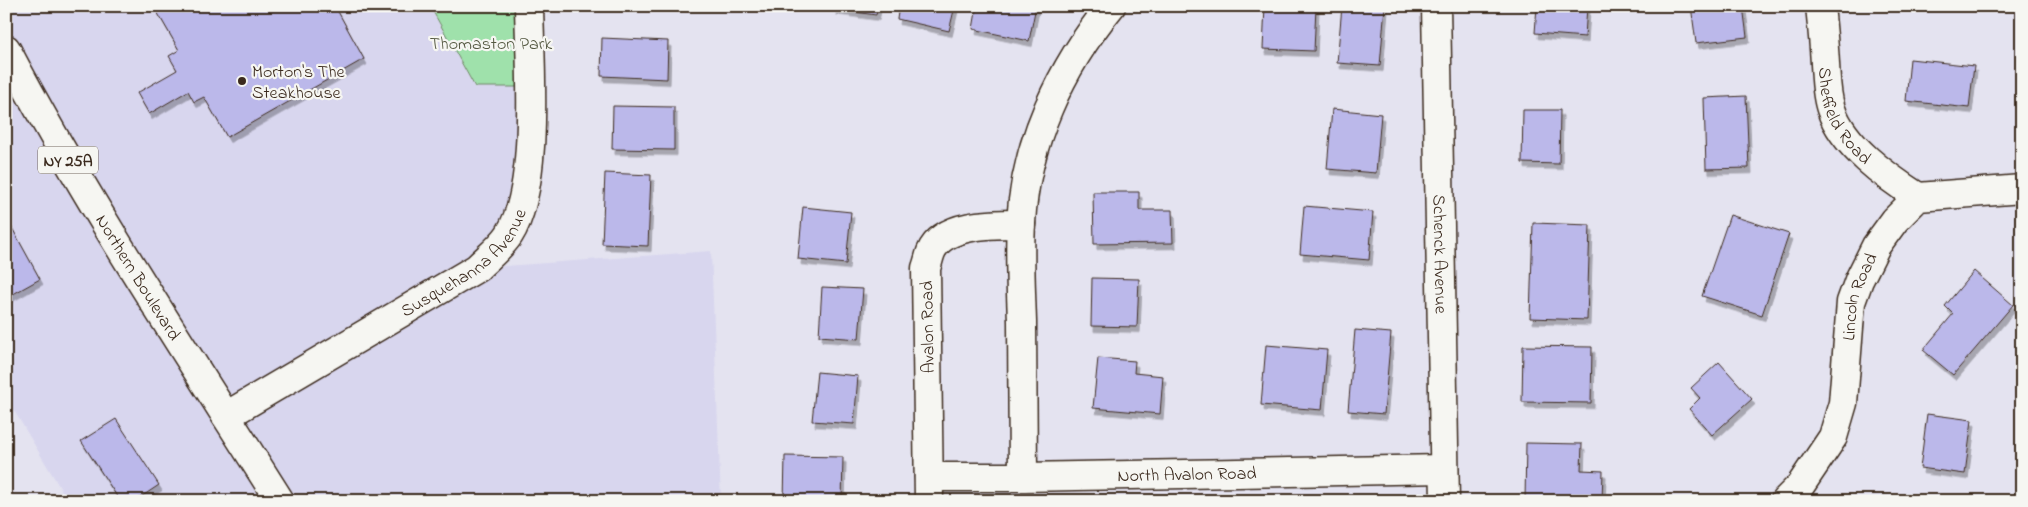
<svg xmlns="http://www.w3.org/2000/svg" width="2028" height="507" font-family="'Indie Flower',sans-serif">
	<defs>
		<filter id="shadow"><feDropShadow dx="3" dy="5.5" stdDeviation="0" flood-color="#0004"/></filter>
	</defs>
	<rect width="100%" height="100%" fill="#e4e3f0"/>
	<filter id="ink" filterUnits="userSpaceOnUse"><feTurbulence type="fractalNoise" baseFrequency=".02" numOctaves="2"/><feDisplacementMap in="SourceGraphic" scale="10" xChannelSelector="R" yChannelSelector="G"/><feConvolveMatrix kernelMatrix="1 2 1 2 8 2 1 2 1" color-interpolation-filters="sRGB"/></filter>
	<g filter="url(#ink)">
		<polygon fill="#d8d6ee" points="6,6 430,6 475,87 530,87 525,199 478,268 711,251 721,501 68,501 6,397"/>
		<polygon fill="#9fe1ab" stroke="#6d8664" points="430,6 528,6 530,87 475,87"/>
		<g fill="#bbb8ea" stroke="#3b2a1e" filter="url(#shadow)">
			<polygon points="163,6 335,6 364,59 227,137 204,97 194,102 188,91 149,114 137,93 177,70 169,56 179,50 156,10"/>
			<polygon points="833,6 878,6 876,15 833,9"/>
			<polygon points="899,6 955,6 949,31 897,19"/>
			<polygon points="977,6 1036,6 1029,41 973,29"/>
			<polygon points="1265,6 1316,6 1314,51 1263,49"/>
			<polygon points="1342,6 1385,6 1380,66 1337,63"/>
			<polygon points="1537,6 1587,6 1585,37 1535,33"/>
			<polygon points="1691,6 1743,6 1747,37 1696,43"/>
			<polygon points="602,38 668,41 667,79 601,76"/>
			<polygon points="1910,59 1974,66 1969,108 1906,101"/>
			<polygon points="1746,96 1749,168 1706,169 1704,98"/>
			<polygon points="613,106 674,107 674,150 612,149"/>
			<polygon points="1332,109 1381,114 1376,173 1327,169"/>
			<polygon points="1523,110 1560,110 1559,164 1522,163"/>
			<polygon points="605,173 651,175 648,246 602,244"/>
			<polygon points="1093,192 1139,192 1139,210 1172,210 1173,243 1094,244"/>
			<polygon points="1304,206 1373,212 1369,260 1300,254"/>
			<polygon points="803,207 851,212 846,264 798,259"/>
			<polygon points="1730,215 1789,234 1762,315 1702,296"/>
			<polygon points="6,217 40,279 6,298"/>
			<polygon points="1533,223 1590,225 1587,320 1530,318"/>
			<polygon points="1974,271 2013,305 1953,375 1923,350 1953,314 1945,306"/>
			<polygon points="1092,278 1139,279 1137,327 1091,326"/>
			<polygon points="822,287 863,289 859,339 819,336"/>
			<polygon points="1355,330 1391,333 1384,414 1348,411"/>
			<polygon points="1266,345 1327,350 1322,410 1261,405"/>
			<polygon points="1523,346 1592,347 1591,403 1522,402"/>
			<polygon points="1098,358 1135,361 1134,373 1163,376 1160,414 1093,408"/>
			<polygon points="1719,362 1752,399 1712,435 1689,409 1700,398 1691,388"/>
			<polygon points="817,372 858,376 854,424 812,421"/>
			<polygon points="1927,414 1972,420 1965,474 1920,468"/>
			<polygon points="116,419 159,485 135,501 120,501 81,441"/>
			<polygon points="1526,443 1582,444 1581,470 1603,471 1602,501 1525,501"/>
			<polygon points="785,456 843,457 842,501 784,501"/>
		</g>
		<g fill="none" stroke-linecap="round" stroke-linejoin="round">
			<g stroke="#3b2a1e" stroke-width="31">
				<g id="minor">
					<path id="s1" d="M1436,6l9,495"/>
					<path id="s2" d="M1820,6c2,19 4,38 5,58 1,15 1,31 6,45 12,37 56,68 87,88"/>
					<path id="s3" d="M226,416l251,-148c10,-10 24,-21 32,-33 31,-48 21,-170 20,-229"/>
					<path id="s4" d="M929,477h94l421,-8"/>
					<path d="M1023,477c0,-52 -1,-104 -1,-155 -1,-33 -3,-66 -1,-99 4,-80 40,-156 90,-217"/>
					<path d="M929,501l-3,-233c2,-5 3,-11 5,-16 12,-29 63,-28 90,-28"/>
					<path id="s5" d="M1785,501l15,-15 33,-49 10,-34 8,-101 8,-22 17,-34 19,-26 23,-23 104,-8"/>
				</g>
			</g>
			<g stroke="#3b2a1e" stroke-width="31">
				<g id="primary">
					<path id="s6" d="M6,49c82,156 180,303 274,452"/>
				</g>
			</g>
			<use href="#minor" stroke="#f6f6f2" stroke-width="28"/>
			<use href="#primary" stroke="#f6f6f2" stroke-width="28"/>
		</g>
	</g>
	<circle fill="#3b2a1e" stroke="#f6f6f2" stroke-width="2" cx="242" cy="81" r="5"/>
	<g text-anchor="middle" stroke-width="4.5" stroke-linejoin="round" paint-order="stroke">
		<rect fill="#f6f6f2" stroke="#73675e" stroke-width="1" x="38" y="146.5" width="60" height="27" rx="4"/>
		<g font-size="16" font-weight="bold" fill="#3b2a1e">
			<text x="68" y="166">NY 25A</text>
		</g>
		<g font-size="18" fill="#545841" stroke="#f6f6f2">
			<text x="491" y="49">Thomaston Park</text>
		</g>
		<g font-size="18" fill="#3b2a1e" stroke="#f6f6f2" text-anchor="start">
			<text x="252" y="77">Morton's The<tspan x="252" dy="21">Steakhouse</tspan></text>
		</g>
		<g font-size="18" fill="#3b2a1e" stroke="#f6f6f2">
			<text dy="6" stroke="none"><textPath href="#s2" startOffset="115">Sheffield Road</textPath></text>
			<text dy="6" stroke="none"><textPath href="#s1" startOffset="248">Schenck Avenue</textPath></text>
			<text dy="6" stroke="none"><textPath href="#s3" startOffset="285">Susquehanna Avenue</textPath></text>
			<text dy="6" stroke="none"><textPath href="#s6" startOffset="264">Northern Boulevard</textPath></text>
			<text dy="6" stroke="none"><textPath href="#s5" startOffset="224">Lincoln Road</textPath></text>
			<text transform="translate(927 327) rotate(-91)" y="6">Avalon Road</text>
			<text dy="6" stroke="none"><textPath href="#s4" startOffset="258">North Avalon Road</textPath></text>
		</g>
	</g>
	<rect width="2028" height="507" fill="none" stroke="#f6f6f2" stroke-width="25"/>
	<rect x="12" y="12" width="2003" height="482" fill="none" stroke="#3b2a1e" stroke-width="2" filter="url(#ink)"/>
</svg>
